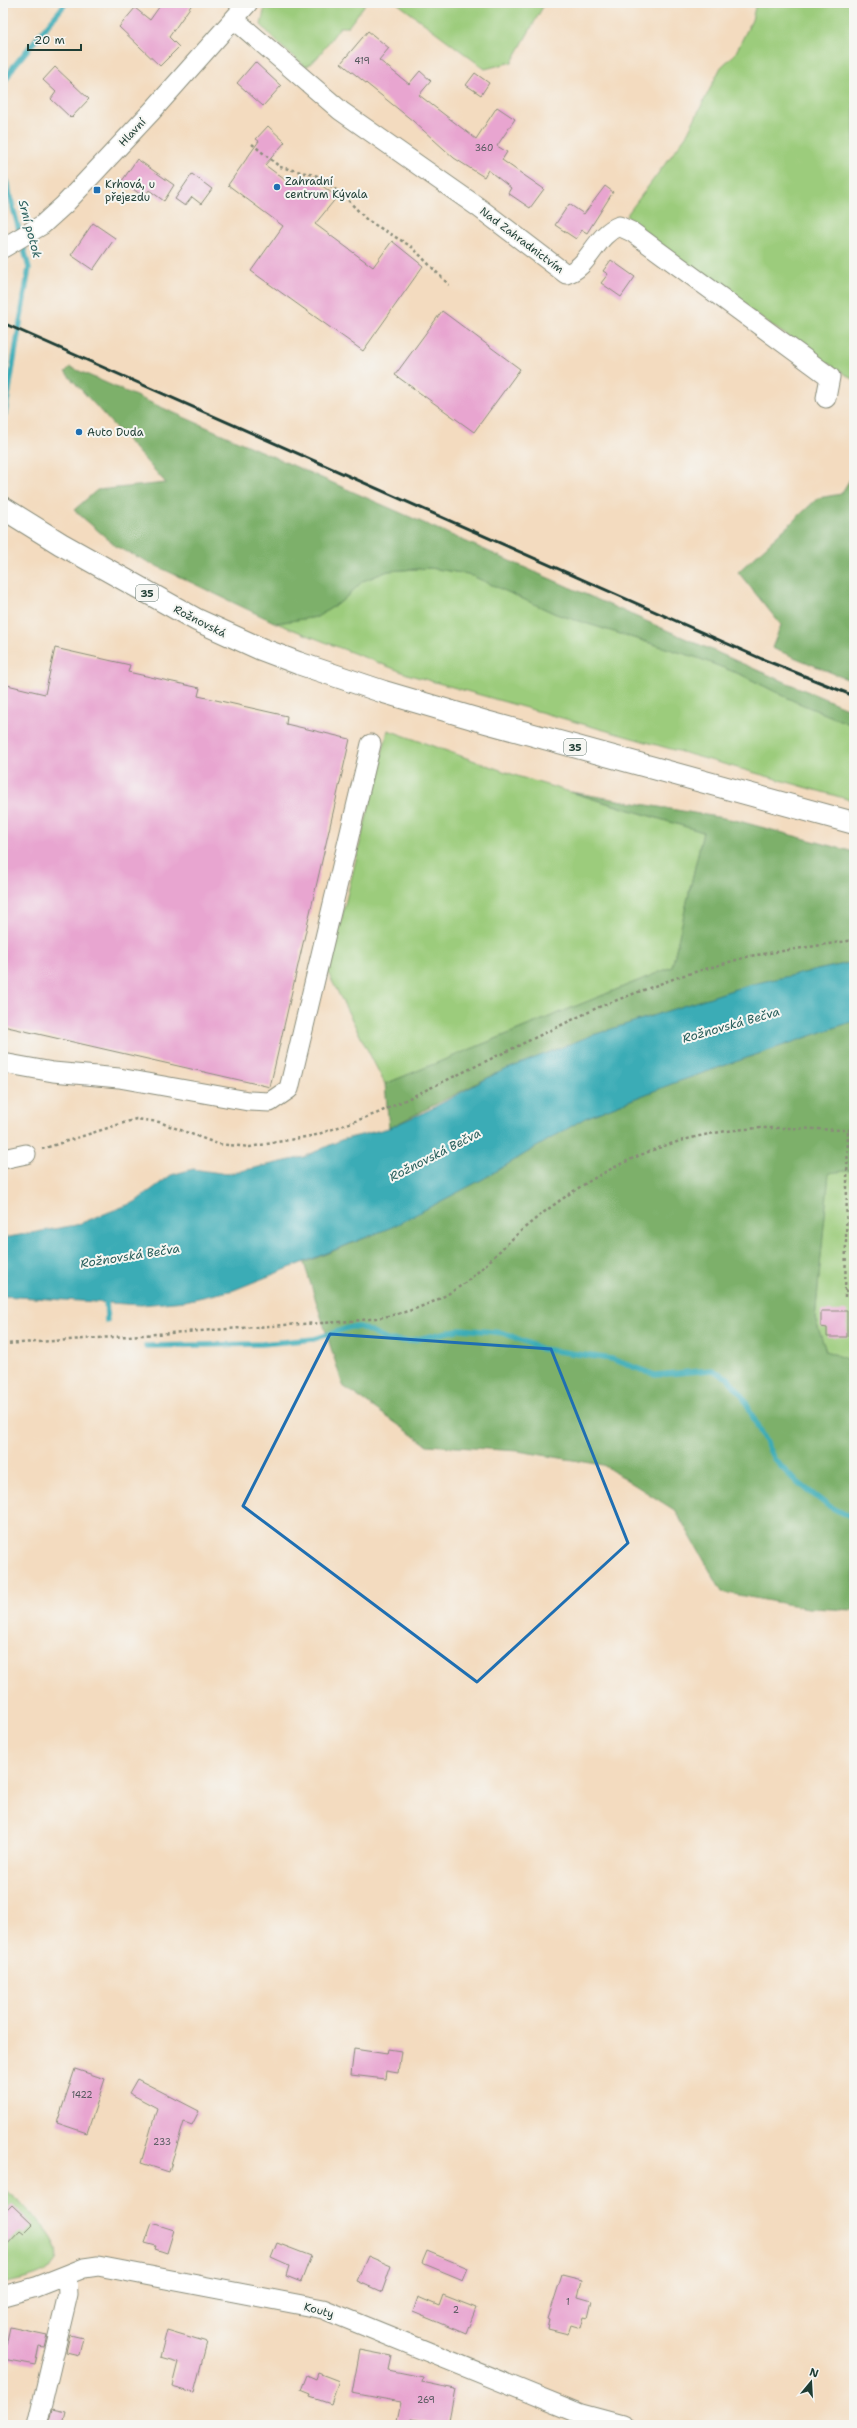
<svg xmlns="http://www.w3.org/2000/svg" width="857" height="2428" font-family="'Shantell Sans',sans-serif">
	<rect width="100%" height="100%" fill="#f6f6f2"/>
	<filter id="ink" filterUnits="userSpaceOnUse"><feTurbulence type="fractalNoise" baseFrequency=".025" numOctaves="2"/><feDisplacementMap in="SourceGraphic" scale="8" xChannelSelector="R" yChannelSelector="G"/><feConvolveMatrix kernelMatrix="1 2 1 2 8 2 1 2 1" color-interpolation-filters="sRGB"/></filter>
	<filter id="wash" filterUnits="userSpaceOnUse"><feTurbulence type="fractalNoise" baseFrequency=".012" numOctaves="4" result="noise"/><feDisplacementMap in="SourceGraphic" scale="16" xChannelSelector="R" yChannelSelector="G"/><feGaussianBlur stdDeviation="0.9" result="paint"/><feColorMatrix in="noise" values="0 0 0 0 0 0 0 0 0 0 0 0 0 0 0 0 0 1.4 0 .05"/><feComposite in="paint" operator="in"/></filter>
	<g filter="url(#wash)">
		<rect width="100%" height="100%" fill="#f3dbbf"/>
		<g fill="#9ccc7b" stroke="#5e8458">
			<polygon points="269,3 366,3 348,27 340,27 317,58 306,67 283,48 261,25 264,11"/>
			<polygon points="397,3 545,3 512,62 485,69"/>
			<path d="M756,3h98v377c-78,-51 -157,-103 -228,-164l60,-80 35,-69 14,-13 17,-34z"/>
			<polygon points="430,568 468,574 556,614 698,658 742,675 794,701 854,726 854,801 410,675 276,623 317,617 342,601 363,581 388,571"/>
			<polygon points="388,730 520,777 703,832 672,967 385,1084 328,973"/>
			<polygon points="854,1170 854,1362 826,1351 815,1319 829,1172"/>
			<path d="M3,2188c15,14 76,59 47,80 -13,10 -32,12 -47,16z"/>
		</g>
		<g fill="#7db06b" stroke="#4e7650">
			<polygon points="70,367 757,670 854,711 854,726 794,701 742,675 698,658 556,614 468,574 430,568 388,571 363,581 342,601 317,617 276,623 117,547 74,510 97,490 166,483 65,372"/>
			<polygon points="854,473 854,682 772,648 781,625 738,572 818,498 841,494"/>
			<polygon points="571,792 735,820 854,852 854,962 748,985 590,1036 495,1074 389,1128 385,1084 672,967 703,832"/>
			<polygon points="854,1021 854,1170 829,1173 815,1319 826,1351 854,1362 854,1610 808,1608 722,1592 676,1511 603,1465 518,1451 427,1445 343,1386 304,1263 392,1227 483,1179 585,1118 674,1083"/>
		</g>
		<polygon fill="#3bacb6" stroke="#2d7475" points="854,962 854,1021 674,1083 585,1118 483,1179 392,1227 234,1290 185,1301 141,1305 3,1296 3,1238 76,1225 135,1202 171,1175 193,1169 227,1174 304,1157 341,1140 389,1128 429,1110 495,1074 590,1036 748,985"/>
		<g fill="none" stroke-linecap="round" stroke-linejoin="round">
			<g stroke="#3bacb6" stroke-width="5.5">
				<polyline points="3,84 14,66 66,3"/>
				<polyline points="3,169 29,268 5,414"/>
				<polyline points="106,1296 107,1321"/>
				<polyline points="146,1346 262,1344 314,1339 351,1327 360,1327 387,1340 409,1341 461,1329 504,1333 542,1349 612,1359 655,1375 712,1370 728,1378 742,1395 774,1459 791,1477 827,1505 854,1519"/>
			</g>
		</g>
		<g id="blocks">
			<g fill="#e8a5d0">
				<polygon points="162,3 193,3 169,37 179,47 160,66 119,27 135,8 150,20"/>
				<polygon points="368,31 389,48 379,60 409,84 420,71 431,81 419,95 476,139 497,107 515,119 497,146 507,152 502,160 544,189 530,208 508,193 511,188 488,170 484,177 454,158 413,121 341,63"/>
				<polygon points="255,62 281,86 263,106 237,83"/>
				<polygon points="55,67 89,99 71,118 51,99 56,92 43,80"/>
				<polygon points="475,73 489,83 481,95 466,85"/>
				<polygon points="268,126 285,142 265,165 292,185 300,175 314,185 316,181 337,197 315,224 373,267 392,241 423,266 363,351 251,271 283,226 228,185 259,141 256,139"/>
				<polygon points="137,159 174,185 164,201 149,190 144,197 122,181"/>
				<polygon points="192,174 212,189 201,204 192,197 185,206 175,199"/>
				<polygon points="605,186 613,192 587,233 582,230 576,239 555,225 569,204 584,214"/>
				<polygon points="93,223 115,238 93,270 71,255"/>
				<polygon points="611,260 635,277 621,297 601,283 608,274 603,271"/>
				<polygon points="442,311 520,369 474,432 395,375"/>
				<polygon points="55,648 130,665 128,672 200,688 198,696 287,716 286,724 350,739 270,1087 3,1026 3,684 45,694"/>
				<polygon points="821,1311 847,1311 847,1337 827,1337 827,1328 821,1327"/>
				<polygon points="354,2049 387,2054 388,2049 401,2051 398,2073 386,2071 385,2079 351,2075"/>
				<polygon points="75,2069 105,2079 87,2133 57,2123"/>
				<polygon points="137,2079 199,2111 192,2125 184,2122 169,2172 141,2163 157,2108 129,2093"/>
				<polygon points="12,2205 33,2225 24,2234 20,2231 3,2249 3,2214"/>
				<polygon points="152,2223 174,2230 167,2253 155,2249 156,2246 145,2243"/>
				<polygon points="277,2243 311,2256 301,2282 286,2276 289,2266 271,2258"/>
				<polygon points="427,2251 468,2268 463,2280 422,2263"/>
				<polygon points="368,2256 391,2266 382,2292 357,2281"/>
				<polygon points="562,2275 582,2280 578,2297 592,2301 588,2318 584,2317 581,2328 571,2325 568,2334 548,2329 550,2320 548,2319"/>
				<polygon points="443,2295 476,2308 466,2334 413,2312 418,2297 439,2306"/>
				<polygon points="10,2327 47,2335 44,2347 39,2346 35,2365 3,2359"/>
				<polygon points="167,2330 207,2342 194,2392 172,2386 178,2362 160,2357"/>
				<polygon points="70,2335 83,2338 79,2355 66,2352"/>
				<polygon points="360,2350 391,2356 388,2370 423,2377 422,2382 455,2389 448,2425 435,2425 435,2423 411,2419 405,2425 396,2425 401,2402 352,2393"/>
				<polygon points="318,2373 339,2381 331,2404 310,2397 311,2394 301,2390 307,2375 316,2379"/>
				<polygon points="52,2409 66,2412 63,2425 48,2425"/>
			</g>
		</g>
	</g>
	<g filter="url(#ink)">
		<use href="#blocks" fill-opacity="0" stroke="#898c7a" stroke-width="1"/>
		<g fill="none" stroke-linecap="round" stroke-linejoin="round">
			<g stroke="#898c7a" stroke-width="21">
				<g id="minor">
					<path d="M235,20l106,91 137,96 88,67c23,-6 29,-39 53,-48l13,6 198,145 -4,21"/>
					<polyline points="3,248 42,225 64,205 153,110 248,3"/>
					<polyline points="3,1063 53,1072 119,1078 248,1101 270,1102 289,1089 371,744"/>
					<polyline points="3,1159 26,1154"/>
					<polyline points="3,2296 36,2287 84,2268 98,2266 323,2309 581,2414 622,2425"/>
					<polyline points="37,2425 68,2294 67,2276"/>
				</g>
			</g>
			<g stroke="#898c7a" stroke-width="24">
				<polyline id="major" points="3,508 61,544 197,620 261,649 298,663 384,692 486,722 854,823"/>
			</g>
			<g stroke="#898c7a" stroke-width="2.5" stroke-dasharray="3 3" stroke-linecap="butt">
				<polyline points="252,144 280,167 318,176 345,197 367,220 412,247 449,285"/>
				<polyline points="42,1149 136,1119 159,1122 218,1144 250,1147 316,1135 378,1113 601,1006 681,976 750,956 854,940"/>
				<polyline points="845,1291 854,1290"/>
				<polyline points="845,1297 848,1130"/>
				<path d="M3,1344c89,-5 179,-12 268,-18 47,-4 105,-2 149,-19 52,-19 68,-49 108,-82 63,-52 134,-89 217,-96 35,-3 73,1 109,1"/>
			</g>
			<use href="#minor" stroke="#fff" stroke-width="19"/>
			<use href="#major" stroke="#fff" stroke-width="22"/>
			<polyline stroke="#1f3d34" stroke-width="3" points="3,323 762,659 854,696"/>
		</g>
	</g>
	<path fill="none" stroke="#1f6fb2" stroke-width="3" stroke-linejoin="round" d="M330,1334l221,15 77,194 -151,139 -234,-176z"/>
	<g fill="#1f6fb2" stroke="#f6f6f2" stroke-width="1.5">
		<circle cx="277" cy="187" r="4"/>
		<rect x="93" y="186" width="8" height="8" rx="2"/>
		<circle cx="79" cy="432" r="4"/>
	</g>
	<g text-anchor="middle" stroke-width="4" stroke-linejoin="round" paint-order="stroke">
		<g font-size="9" fill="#51575b">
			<text x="362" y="64">419</text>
			<text x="484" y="151">360</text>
			<text x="82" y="2098">1422</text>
			<text x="162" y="2145">233</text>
			<text x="568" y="2305">1</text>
			<text x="456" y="2313">2</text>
			<text x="426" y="2403">269</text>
		</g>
		<g fill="#f6f6f2" stroke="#60746d" stroke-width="1">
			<rect x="136" y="585" width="22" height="16" rx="3"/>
			<rect x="564" y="739" width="22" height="16" rx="3"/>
		</g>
		<g font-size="10" font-weight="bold" fill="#1f3d34">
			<text x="147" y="597">35</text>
			<text x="575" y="751">35</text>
		</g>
		<g font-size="11" fill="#1f3d34" stroke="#f6f6f2">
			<text transform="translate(132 132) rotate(-47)" y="4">Hlavní</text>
			<text transform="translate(522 240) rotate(37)" y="4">Nad Zahradnictvím</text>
			<text transform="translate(200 621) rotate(27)" y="4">Rožnovská</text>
			<text transform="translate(319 2310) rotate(16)" y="4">Kouty</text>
		</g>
		<g font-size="11" fill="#1f3d34" stroke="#f6f6f2" text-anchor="start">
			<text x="285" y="185">Zahradní<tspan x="285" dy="13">centrum Kývala</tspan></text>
			<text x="105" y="188">Krhová, u<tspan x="105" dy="13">přejezdu</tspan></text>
			<text x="87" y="436">Auto Duda</text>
		</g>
		<g font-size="12" font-style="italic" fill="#275e5b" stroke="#f6f6f2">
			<text transform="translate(30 229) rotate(75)" y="4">Srní potok</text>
			<text transform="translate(731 1025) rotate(-16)" y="4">Rožnovská Bečva</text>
			<text transform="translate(435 1155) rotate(-27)" y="4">Rožnovská Bečva</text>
			<text transform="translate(130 1256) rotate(-9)" y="4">Rožnovská Bečva</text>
		</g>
	</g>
	<rect width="857" height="2428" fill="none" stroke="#f6f6f2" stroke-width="16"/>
	<g transform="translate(811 2382) rotate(18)" stroke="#f6f6f2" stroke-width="3" paint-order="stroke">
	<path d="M0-3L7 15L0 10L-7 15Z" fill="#1f3d34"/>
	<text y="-6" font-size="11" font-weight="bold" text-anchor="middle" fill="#1f3d34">N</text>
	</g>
	<path d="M28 44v6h53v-6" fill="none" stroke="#1f3d34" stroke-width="2"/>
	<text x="34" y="44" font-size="12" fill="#1f3d34" stroke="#f6f6f2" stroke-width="3" paint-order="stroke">20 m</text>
</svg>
